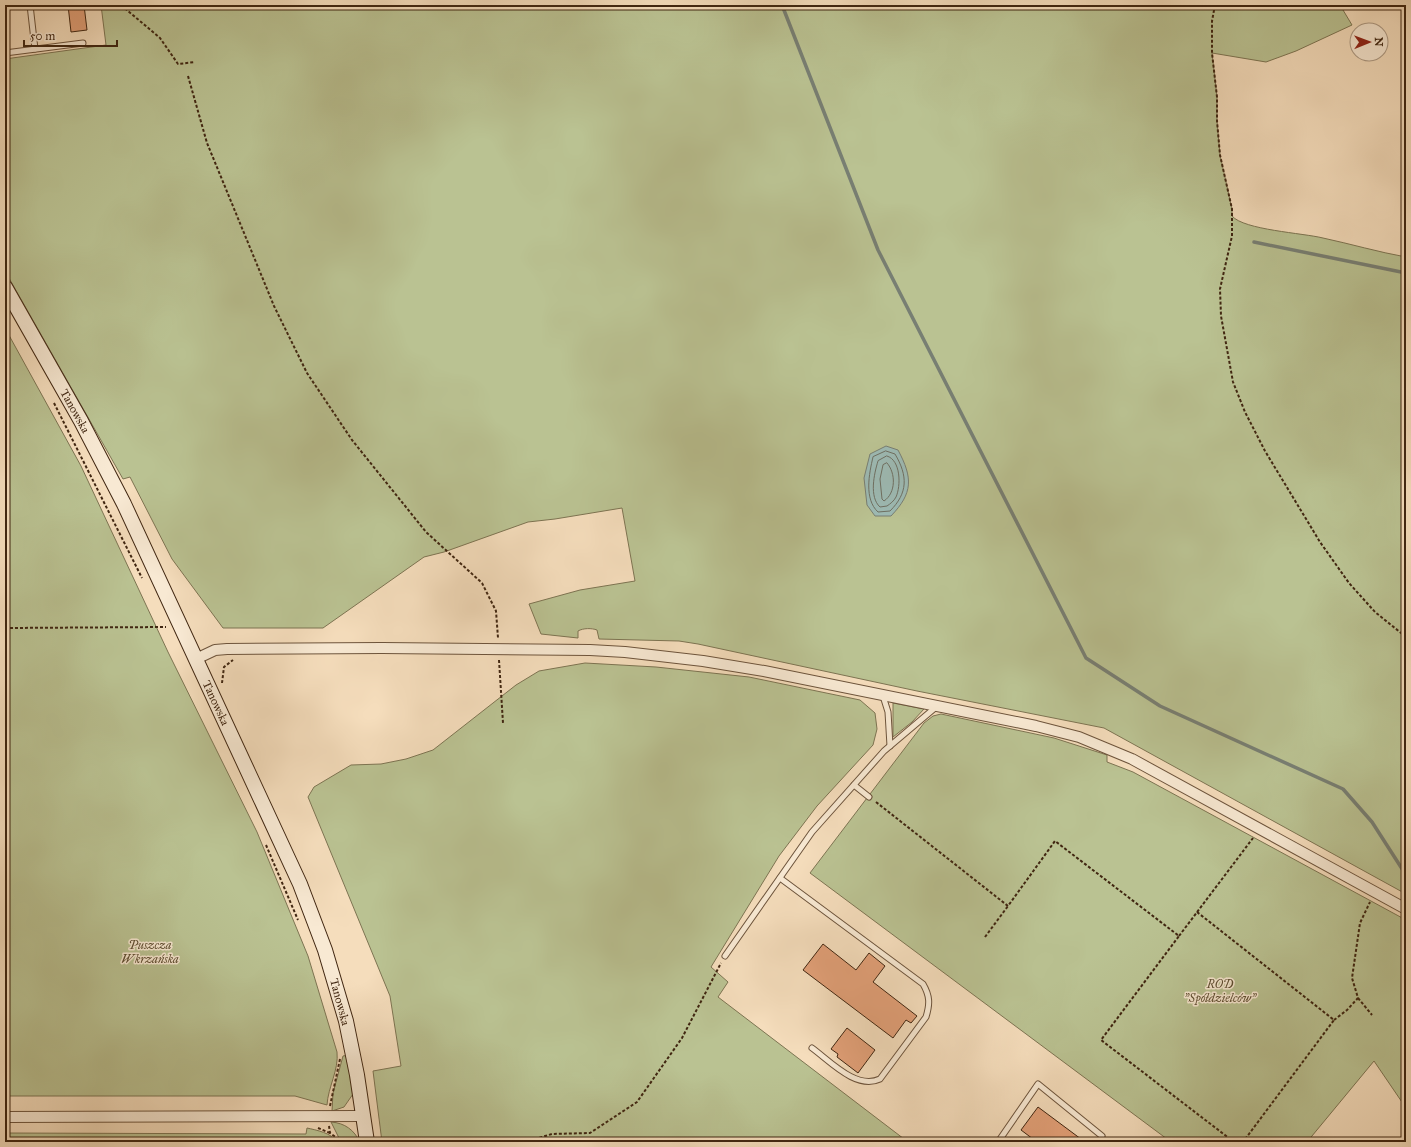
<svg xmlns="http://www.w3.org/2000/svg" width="1411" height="1147" font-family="'IM FELL Great Primer',serif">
	<rect width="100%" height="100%" fill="#f5ddbc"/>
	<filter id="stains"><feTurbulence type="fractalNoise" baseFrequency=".005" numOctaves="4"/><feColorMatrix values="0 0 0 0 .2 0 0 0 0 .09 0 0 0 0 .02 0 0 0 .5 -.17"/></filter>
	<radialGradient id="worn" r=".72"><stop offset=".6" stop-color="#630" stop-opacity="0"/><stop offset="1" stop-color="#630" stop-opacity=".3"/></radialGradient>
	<g fill="#bac292" stroke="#7d7452">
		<path d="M101,5h1239l12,20 -56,26 -30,11 -54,-9 5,44v24l3,34 12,54v7c12,14 71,17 91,22 28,6 55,14 83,19v637l-302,-166 -187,-37 -219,-47 -19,-3 -80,-2 -2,-9c-5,-2 -14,-2 -19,1v7l-37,-4 -12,-30 51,-14 55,-9 -13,-73 -67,11 -27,3 -84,30 -20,5 -101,71h-100l-51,-69 -42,-82 -7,2 -118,-208v-212l101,-14z"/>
		<path d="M5,328l76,138 87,186 89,180 51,124 29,96c2,18 -9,35 -10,53l-32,-9h-290z"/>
		<polygon points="585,663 656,667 749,677 860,700 875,713 877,729 873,745 817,806 779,856 711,967 728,982 718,997 908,1142 382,1142 373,1071 401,1066 390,996 308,797 314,787 351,765 381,764 406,759 433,750 516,685 539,671"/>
		<polygon points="893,703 924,709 912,722 893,737"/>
		<polygon points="941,714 1054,738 1107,755 1107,762 1133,772 1406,920 1406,1108 1374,1061 1307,1142 1171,1142 810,873 924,723 933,716"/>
		<polygon points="348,1055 353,1094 344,1107 332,1111 333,1093 343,1056"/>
		<path d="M331,1122c14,1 23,8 29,20h-19z"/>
		<path d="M307,1128c9,2 25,5 30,14h-332v-9l301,1z"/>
	</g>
	<path fill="#9dbbb5" stroke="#787f73" d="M886,446l12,4c15,28 15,43 -7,66h-16l-8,-11 -3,-27 6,-24z"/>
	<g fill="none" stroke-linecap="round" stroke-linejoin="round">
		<g stroke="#6e7063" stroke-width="1">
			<path d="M886,451l9,3c13,22 13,39 -5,57l-12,1c-14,-13 -9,-38 -5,-55z"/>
			<path d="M887,456c14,4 14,30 9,41 -2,4 -6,7 -9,9l-7,1c-11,-10 -6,-33 -2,-46z"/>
			<path d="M887,463c9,10 9,30 -3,38l-2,-2 -2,-20 3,-14z"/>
		</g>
		<g stroke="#787f73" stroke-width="3.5">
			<polyline points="782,5 878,250 1086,658 1160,706 1343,789 1372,822 1406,875"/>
			<polyline points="1254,242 1406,273"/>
		</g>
	</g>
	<g fill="#e2a078" stroke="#402611">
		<polygon points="68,5 84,5 87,30 71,32"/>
		<polygon points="823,944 856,970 869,953 885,966 873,982 917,1016 911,1023 906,1020 893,1038 803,970"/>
		<polygon points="847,1028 875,1050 858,1073 837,1057 838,1054 831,1049"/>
		<polygon points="1038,1107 1085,1142 1037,1142 1021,1130"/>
	</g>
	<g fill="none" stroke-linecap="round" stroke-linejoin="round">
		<g stroke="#6d543c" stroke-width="7">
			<g id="lane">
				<polyline points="30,5 35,49"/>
				<polyline points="5,53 83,43"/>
				<polyline points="883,696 888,712 890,746"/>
				<polyline points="854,785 869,797"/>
				<path d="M780,878l143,106c7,12 7,20 3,33l-46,62c-24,11 -50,-18 -68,-31"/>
				<polyline points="725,956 812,832 884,751 936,707"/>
				<polyline points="998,1142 1038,1084 1102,1136"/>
			</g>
		</g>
		<g stroke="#6d543c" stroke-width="12">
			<g id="street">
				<polyline points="196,659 215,650 227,649 382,648 590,650 625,652 703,661 764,671 1036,726 1079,737 1132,759 1406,909"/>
				<polyline points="5,1117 364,1116"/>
			</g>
		</g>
		<g stroke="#402611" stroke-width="16">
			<polyline id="secondary" points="5,287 81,421 124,504 300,884 325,950 346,1021 357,1075 367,1142"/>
		</g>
		<g stroke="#402611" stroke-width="2" stroke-dasharray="3 2" stroke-linecap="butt">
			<polyline points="121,5 160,38 178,64 195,62"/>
			<polyline points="1215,5 1212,21 1212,53 1217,97 1217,121 1220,155 1232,209 1232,236 1220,289 1221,316 1233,382 1245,412 1265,451 1320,542 1349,583 1375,612 1406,637"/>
			<polyline points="188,76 207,143 274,306 307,373 352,440 426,532 482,583 496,611 498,638"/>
			<polyline points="54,403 142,578"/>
			<polyline points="5,628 166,627"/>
			<polyline points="499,660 503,723"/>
			<polyline points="222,683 224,667 233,660"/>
			<polyline points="876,802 1008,906 1055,841 1179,936 1101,1040 1234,1142"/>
			<polyline points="266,845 298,920"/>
			<polyline points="1197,912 1334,1020 1243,1142"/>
			<polyline points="1179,936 1253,838"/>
			<polyline points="985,937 1008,906"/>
			<polyline points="1358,998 1372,1015"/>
			<polyline points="1334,1020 1347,1010 1358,998 1352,978 1360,923 1370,902"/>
			<polyline points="330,1106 340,1059"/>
			<polyline points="329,1126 330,1133 337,1138 339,1142"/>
			<polyline points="318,1128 330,1133"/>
			<polyline points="525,1142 552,1134 590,1133 637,1102 682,1038 721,963"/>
		</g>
		<use href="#lane" stroke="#f8e9d3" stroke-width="5"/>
		<use href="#street" stroke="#f8e9d3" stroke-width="10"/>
		<use href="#secondary" stroke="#f8e9d3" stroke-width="14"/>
	</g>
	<g text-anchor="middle" stroke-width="3" stroke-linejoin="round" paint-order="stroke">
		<g font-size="12" fill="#402611" stroke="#f8e9d3">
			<text transform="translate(75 411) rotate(61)" y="4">Tanowska</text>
			<text transform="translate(216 703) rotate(65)" y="4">Tanowska</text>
			<text transform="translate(340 1002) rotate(75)" y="4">Tanowska</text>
		</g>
		<g font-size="12" font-style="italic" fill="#5e4d31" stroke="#f8e9d3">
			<text x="150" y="949">Puszcza<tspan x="150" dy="14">Wkrzańska</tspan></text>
			<text x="1220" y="988">ROD<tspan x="1220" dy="14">"Spółdzielców"</tspan></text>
		</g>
	</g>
	<rect width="1411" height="1147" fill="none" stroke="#f5ddbc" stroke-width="20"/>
	<rect x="6" y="6" width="1399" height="1135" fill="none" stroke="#402611" stroke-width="2"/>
	<rect x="10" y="10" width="1391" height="1127" fill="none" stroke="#402611"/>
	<g transform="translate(1369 42) rotate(89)"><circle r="19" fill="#f8e9d3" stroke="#ae9b85"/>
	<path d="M0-3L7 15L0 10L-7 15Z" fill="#8f2418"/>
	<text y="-6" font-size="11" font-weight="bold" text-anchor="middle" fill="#402611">N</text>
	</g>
	<path d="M24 40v6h93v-6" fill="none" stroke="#402611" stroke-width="2"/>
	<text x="30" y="40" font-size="12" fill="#402611" stroke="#f8e9d3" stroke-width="3" paint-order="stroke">50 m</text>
	<rect width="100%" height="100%" filter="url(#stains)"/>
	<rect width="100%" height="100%" fill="url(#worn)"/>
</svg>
